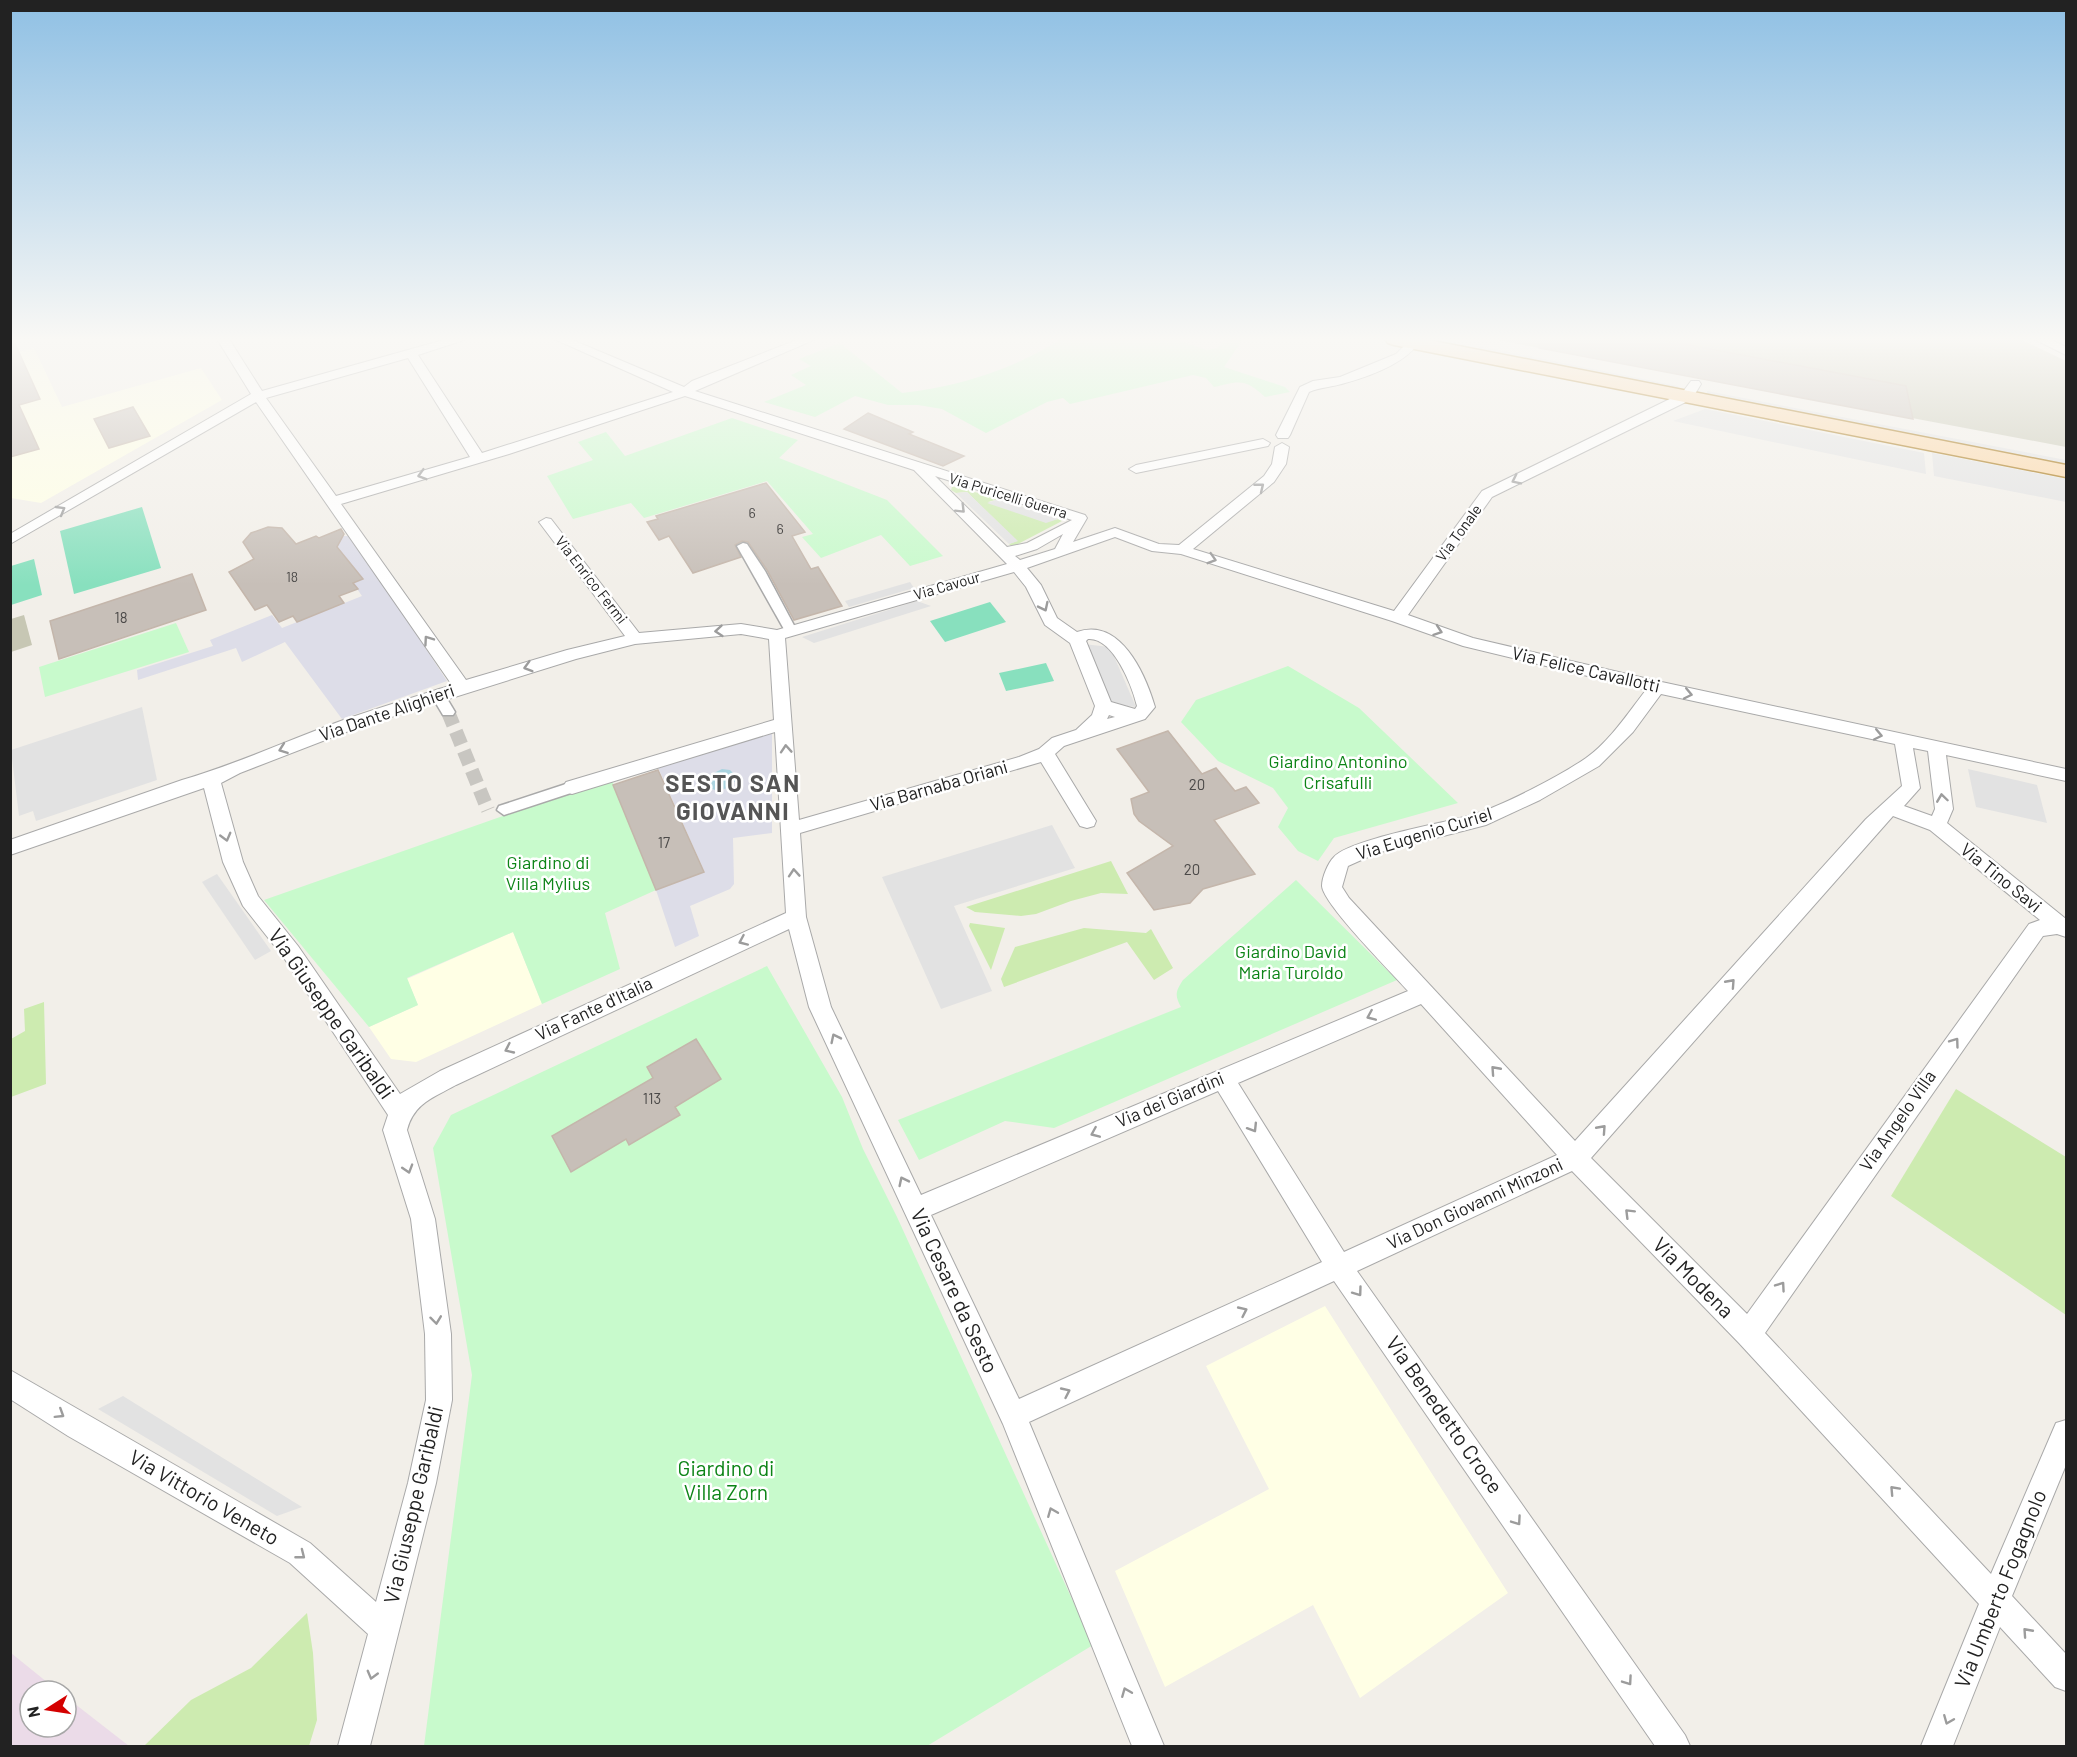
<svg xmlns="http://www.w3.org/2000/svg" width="2077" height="1757" font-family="Barlow,sans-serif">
	<rect width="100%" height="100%" fill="#f2efe9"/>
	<polygon fill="#ebdbe8" points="11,1653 58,1691 30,1691 30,1727 66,1727 66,1697 129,1746 11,1746"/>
	<g fill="#ffffe5">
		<polygon points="34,348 62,407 201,368 222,400 41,503 11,498 11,354"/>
		<polygon points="513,932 542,1004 416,1062 391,1059 369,1027 418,1005 407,979"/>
		<polygon points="1325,1306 1508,1593 1360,1698 1313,1605 1165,1687 1115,1571 1269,1489 1206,1366"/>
	</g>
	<g fill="#c7c7b4">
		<polygon points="1492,339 2020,339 2066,361 2066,447"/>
		<polygon points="24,615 32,645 11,652 11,619"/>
	</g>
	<g fill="#cdebb0">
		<polygon points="952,487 957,487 999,499 988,502 1046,522 1058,519 1062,521 1012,547 1009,544 1017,541 967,492 956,493 951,490"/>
		<polygon points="1111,861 1128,894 1101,893 1071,901 1036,914 1021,916 975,912 966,907"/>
		<polygon points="970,923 1005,928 991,970 969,926"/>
		<polygon points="1084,928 1146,933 1151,929 1173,968 1154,980 1127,942 1004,987 1001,979 1015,947"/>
		<polygon points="44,1002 46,1084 11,1097 11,1039 25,1031 24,1009"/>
		<polygon points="1956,1089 2066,1157 2066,1315 1891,1196"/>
		<polygon points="307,1613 313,1653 317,1720 309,1746 144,1746 191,1700 251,1668"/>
	</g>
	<g fill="#c8facc">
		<path d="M1061,339h114l32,11 11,-2 7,-9h18l-19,28 61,20 5,5 -25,5c-20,-19 -25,-16 -51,-10l-8,-9 -13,-3 -123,29 -7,-6 -16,4 -61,31 -44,-24 -24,-4h-30l-33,-9 -40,21 -51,-15 42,-17 -15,-10 20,-9 -12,-7 41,-16 62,50c58,-7 110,-23 159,-54z"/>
		<polygon points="732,418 798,440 779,458 887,500 943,556 910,566 881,535 821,558 802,537 813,534 767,481 644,518 631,503 573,519 547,476 593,460 578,442 606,432 625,456"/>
		<polygon points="176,623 189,652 45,697 39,667"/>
		<polygon points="1288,666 1359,708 1458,803 1334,838 1318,861 1298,851 1278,827 1288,808 1273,788 1218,761 1181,722 1196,700"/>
		<polygon points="611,778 656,890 605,913 620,969 542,1004 513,932 407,978 418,1005 369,1027 264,900"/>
		<path d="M1296,880l101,100 -343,148 -49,-7 -86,39 -21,-40 283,-113c-6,-11 -6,-15 2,-27z"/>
		<polygon points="767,966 842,1097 863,1149 897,1217 1093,1645 927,1746 424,1746 472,1375 433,1148 451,1115"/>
	</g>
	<g fill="#88e0be">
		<polygon points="142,507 161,568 74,594 60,531"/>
		<polygon points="34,559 42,595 11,605 11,566"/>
		<polygon points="990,602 1006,622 945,642 930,621"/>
		<polygon points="1046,663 1054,681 1006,691 999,673"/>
	</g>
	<g fill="#e2e2e2">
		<polygon points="1479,346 1678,386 1676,392 1477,352"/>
		<polygon points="1707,391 2066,460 2066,468 1706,397"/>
		<polygon points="1705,409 1924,453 1926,474 1673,421"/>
		<polygon points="1932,453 2066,479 2066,502 1934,476"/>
		<polygon points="967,492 1018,541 1009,544 956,493"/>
		<polygon points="999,499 1058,519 1046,523 987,503"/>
		<polygon points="910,582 914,588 849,607 845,601"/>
		<polygon points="917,601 931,606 814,643 802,637"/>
		<polygon points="1083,644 1110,647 1136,707 1106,703"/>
		<polygon points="142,707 157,780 36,821 33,811 19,816 11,750"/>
		<polygon points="1968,769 2037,785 2047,823 1976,807"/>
		<polygon points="1052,825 1075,868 954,906 992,991 941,1009 882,877"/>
		<polygon points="217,874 271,951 255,960 202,882"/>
		<polygon points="123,1396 302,1507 277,1516 98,1409"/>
	</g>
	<g fill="#dddde8">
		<polygon points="341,536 352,536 447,681 342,719 285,642 242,662 236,648 138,680 137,670 213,646 210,640 272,615 282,628 362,596 353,583 362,579 336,546"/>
		<polygon points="772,727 772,833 733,838 734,884 730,889 690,906 699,936 675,947 656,890 704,871 655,761"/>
	</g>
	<path fill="#aad3df" d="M722,769l8,1 5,5 1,5c-8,10 -23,16 -30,2l2,-6z"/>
	<g fill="#c7bfb8" stroke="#c4b6ab" stroke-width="1.5">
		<polygon points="10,339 13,339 40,399 19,405 39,449 10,457"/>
		<polygon points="1540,339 1657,339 1906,386 1913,419 1539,348"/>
		<polygon points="133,407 150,436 109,448 94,419"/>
		<polygon points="868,413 913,432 909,434 964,456 943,466 844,429"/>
		<polygon points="766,483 805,532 792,536 811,569 818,567 842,606 794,620 767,570 748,542 742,541 735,545 741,557 693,573 669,536 659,540 647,522 658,519 656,516"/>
		<polygon points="268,527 282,528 296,544 316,536 319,538 341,529 344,534 337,547 363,579 353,583 358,589 339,596 344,603 297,622 293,616 279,622 267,605 255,610 229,572 254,559 243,542 251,533"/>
		<polygon points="192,574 206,610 59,659 50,621"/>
		<polygon points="1168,731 1202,774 1216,768 1235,791 1246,787 1259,803 1214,820 1255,874 1203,889 1190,903 1154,910 1127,873 1173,846 1139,821 1134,814 1131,799 1149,792 1117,749"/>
		<polygon points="658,770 704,872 656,890 613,785"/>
		<polygon points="696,1039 721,1079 675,1107 680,1115 629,1145 626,1139 571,1172 552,1136 653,1078 647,1067"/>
	</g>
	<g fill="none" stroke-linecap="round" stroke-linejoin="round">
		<polyline stroke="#c8c6c1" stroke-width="14" stroke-dasharray="14 7" stroke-linecap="butt" points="448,712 488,810"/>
		<g stroke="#a9a9a9" stroke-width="3">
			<g id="pedestrian">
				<polygon points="743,543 747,544 765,571 797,631 795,634 791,635 785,631 737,546"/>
				<polygon points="438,691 443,692 455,712 453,715 443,715 431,695"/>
				<polygon points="572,782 579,787 577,791 504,815 497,810 499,806"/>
			</g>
		</g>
		<g stroke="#a9a9a9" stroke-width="2">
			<g id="minor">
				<path d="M217,339h12l33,52 185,-52h20l-49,16 64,98 191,-61 -119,-53h16l114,48 8,-6 107,-42h17l-121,52 390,124 2,3 -14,24 42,-14 44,16 20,1 85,-69 8,-12 3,-17 7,-4 7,4 -3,17 -12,18 -81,67 201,62 88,-120 200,-98 9,-12h8l2,3 -9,15 -200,98 -84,118 65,23 184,43 409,88v12l-120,-26 7,54 -6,14 119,96v18l-9,-3 -14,2 -278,397 226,241 65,-151 10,-3v45l-54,131 54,58v37l-11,-4 -55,-60 -47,119h-32l58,-142 -240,-261 -167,-172 -215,100 328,464 5,11h-35l-321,-465 -305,141 135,324h-32l-129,-322 -194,-417 -20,-78 -333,156c-23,13 -42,18 -49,45l28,89 16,115 1,66 -16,83 -66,263h-32l30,-112 -78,-71 -222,-127 -58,-37v-29l300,173 66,59 32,-119 18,-83 -1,-66 -14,-115 -28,-89 5,-15 -104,-157 -41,-52 -20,-44 -19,-74 -194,67v-15l172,-60c55,-16 109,-41 164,-61 35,-12 71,-23 106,-34l-196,-283 -246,142v-10l241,-140zM408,358l62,99 -134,39 -70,-98zM685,396l229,74 93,94 -230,66 -36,-6 -102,9 -88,-114 -5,-1 -7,4 86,114 -58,14 -101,30 -125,-176 168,-50zM935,476l137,44 -45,23 -20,4zM1063,534l-8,15 -35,11 -5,-4 22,-7zM1115,537l37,14 29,3 211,67 71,25 183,44c-18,23 -36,51 -60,68 -26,18 -84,48 -114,57 -27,8 -122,24 -138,42 -6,6 -12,20 -12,29 1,18 71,88 86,105l-487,204 -90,-188 -25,-90 -6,-84 241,-71 39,64 7,2 7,-2 2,-5 -41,-67 9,-8 81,-27 10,-12c-10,-34 -35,-90 -78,-75l-20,-14 -16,-33 -14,-17zM1014,572l12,15 19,38 25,18 25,63 -3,9 -16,15 -24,8 -13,11 -20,8 -220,63 -14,-182zM741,634l28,5 5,81 -208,62 -3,5 3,5 6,2 203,-62 11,181 -346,158 -40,23 -102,-148 -40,-50 -15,-34 -22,-79 19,-10 119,-46 217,-68 59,-15zM1088,639c25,-2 44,46 49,67l-2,3 -24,-7 -25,-61zM1661,694l234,50 7,42 -36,33 -291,322 -226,-243 -7,-11 6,-21 29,-13 109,-28 54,-25 59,-34 34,-34zM1109,715l6,2 -8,2zM1913,748l15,3 7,58 -3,7 -28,-10 16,-18zM1893,816l37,14 110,90 -11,4 -282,390 -156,-156zM1421,1004l136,151 -213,97 -106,-169zM1218,1091l104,171 -303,137 -88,-184z"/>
				<path d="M1404,339h12l3,4c-16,21 -48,33 -74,40 -12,4 -24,4 -36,9l-19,43 -2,3h-10l-2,-3 24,-48 13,-6 27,-4 56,-23 11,-11z"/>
				<polygon points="2034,339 2050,339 2066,347 2066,355"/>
				<polygon points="1263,439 1270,443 1268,446 1136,473 1129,469 1136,465"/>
			</g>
		</g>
		<g stroke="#a06b00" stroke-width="3">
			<polygon id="primary" points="1385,339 1423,339 2066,465 2066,477 1394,345 1388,343"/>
		</g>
		<use href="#pedestrian" fill="#fff" fill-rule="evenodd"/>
		<use href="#minor" fill="#fff" fill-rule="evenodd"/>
		<use href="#primary" fill="#fcd6a4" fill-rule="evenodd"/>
	</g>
	<defs><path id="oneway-chevron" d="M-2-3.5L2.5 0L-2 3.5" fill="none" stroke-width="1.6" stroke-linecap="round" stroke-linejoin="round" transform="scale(1.5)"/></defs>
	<g stroke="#9c9c9c">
		<use href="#oneway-chevron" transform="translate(422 475) rotate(164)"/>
		<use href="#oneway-chevron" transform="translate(1516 480) rotate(154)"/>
		<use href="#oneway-chevron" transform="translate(1260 487) rotate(-39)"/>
		<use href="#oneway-chevron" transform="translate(961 509) rotate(45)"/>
		<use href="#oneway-chevron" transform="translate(61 510) rotate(-30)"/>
		<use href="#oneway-chevron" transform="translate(1212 559) rotate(17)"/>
		<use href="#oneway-chevron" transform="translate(1044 607) rotate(64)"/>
		<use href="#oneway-chevron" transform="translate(719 631) rotate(175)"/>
		<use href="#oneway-chevron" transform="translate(1438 631) rotate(19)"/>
		<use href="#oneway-chevron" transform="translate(428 640) rotate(-125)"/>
		<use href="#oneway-chevron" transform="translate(528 667) rotate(164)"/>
		<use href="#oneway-chevron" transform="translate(1688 694) rotate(12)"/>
		<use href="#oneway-chevron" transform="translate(1878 735) rotate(12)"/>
		<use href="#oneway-chevron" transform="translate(283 749) rotate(160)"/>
		<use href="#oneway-chevron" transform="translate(786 749) rotate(-94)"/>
		<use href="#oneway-chevron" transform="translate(1942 798) rotate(-98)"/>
		<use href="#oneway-chevron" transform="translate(226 837) rotate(75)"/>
		<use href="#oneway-chevron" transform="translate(794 873) rotate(-94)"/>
		<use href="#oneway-chevron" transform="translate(743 941) rotate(156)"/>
		<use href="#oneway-chevron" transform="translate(1731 983) rotate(-48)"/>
		<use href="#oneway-chevron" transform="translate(1371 1016) rotate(157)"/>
		<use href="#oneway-chevron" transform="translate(835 1038) rotate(-116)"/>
		<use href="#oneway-chevron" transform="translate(1955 1042) rotate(-54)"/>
		<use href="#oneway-chevron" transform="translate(509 1049) rotate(155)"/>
		<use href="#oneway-chevron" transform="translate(1495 1070) rotate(-132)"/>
		<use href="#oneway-chevron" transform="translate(1253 1128) rotate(58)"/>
		<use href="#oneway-chevron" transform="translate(1602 1129) rotate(-48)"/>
		<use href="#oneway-chevron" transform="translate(1095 1133) rotate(157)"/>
		<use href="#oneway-chevron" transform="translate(408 1169) rotate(73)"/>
		<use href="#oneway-chevron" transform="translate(903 1181) rotate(-116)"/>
		<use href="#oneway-chevron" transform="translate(1629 1213) rotate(-135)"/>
		<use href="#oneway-chevron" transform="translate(1781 1286) rotate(-55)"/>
		<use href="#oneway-chevron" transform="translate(1358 1292) rotate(54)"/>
		<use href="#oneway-chevron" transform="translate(1243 1311) rotate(-25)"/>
		<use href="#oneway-chevron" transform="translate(436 1320) rotate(83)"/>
		<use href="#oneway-chevron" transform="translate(1066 1392) rotate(-25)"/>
		<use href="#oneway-chevron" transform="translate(60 1414) rotate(32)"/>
		<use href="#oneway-chevron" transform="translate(1894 1490) rotate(-133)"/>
		<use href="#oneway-chevron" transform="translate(1052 1512) rotate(-112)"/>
		<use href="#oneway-chevron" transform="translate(1517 1521) rotate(55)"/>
		<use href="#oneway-chevron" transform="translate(301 1555) rotate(38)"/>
		<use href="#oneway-chevron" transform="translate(2027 1632) rotate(-132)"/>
		<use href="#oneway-chevron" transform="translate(372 1675) rotate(105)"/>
		<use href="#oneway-chevron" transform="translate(1628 1681) rotate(55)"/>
		<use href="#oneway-chevron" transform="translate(1126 1692) rotate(-112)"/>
		<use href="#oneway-chevron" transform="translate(1948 1720) rotate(112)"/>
	</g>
	<linearGradient id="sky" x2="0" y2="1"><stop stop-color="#8fc0e4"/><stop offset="0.58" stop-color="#f9f8f5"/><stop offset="1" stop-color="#f9f8f5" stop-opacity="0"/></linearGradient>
	<rect width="2077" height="585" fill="url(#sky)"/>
	<g text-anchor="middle" stroke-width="5" stroke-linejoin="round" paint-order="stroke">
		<g font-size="14" fill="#4b4948">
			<text x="752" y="518">6</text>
			<text x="780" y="534">6</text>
			<text x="292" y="582">18</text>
		</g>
		<g font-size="15" fill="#222" stroke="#fff">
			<text transform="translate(1008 496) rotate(17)" y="5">Via Puricelli Guerra</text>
			<text transform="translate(1459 533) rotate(-54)" y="5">Via Tonale</text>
			<text transform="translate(591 580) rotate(52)" y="5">Via Enrico Fermi</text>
			<text transform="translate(947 586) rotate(-16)" y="5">Via Cavour</text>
		</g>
		<g font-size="15" fill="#4b4948">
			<text x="121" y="623">18</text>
			<text x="1197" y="790">20</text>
			<text x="664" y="848">17</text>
			<text x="1192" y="875">20</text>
			<text x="652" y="1104">113</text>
		</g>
		<g font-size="18" fill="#222" stroke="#fff">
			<text transform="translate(1586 670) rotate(13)" y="6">Via Felice Cavallotti</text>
			<text transform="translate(387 713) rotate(-19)" y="6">Via Dante Alighieri</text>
			<text transform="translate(939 786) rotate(-16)" y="6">Via Barnaba Oriani</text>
			<text transform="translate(1424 834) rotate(-17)" y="6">Via Eugenio Curiel</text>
			<text transform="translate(2001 878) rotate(39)" y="6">Via Tino Savi</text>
			<text transform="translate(594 1009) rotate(-25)" y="6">Via Fante d'Italia</text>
			<text transform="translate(1170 1100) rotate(-23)" y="6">Via dei Giardini</text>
			<text transform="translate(1898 1121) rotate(-55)" y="6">Via Angelo Villa</text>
			<text transform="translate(1475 1204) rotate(-25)" y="6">Via Don Giovanni Minzoni</text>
		</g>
		<g font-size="18" fill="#0c8416" stroke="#fff">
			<text x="1338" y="768">Giardino Antonino<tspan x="1338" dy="21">Crisafulli</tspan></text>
			<text x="548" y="869">Giardino di<tspan x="548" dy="21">Villa Mylius</tspan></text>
			<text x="1291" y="958">Giardino David<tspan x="1291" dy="21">Maria Turoldo</tspan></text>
		</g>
		<g font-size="21" fill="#222" stroke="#fff">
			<text transform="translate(331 1014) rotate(55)" y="7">Via Giuseppe Garibaldi</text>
			<text transform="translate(1693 1278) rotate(45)" y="7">Via Modena</text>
			<text transform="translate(954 1291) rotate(65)" y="7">Via Cesare da Sesto</text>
			<text transform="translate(1444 1415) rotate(55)" y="7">Via Benedetto Croce</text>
			<text transform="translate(204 1498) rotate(30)" y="7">Via Vittorio Veneto</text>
			<text transform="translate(414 1505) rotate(-77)" y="7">Via Giuseppe Garibaldi</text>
			<text transform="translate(2001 1589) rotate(-68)" y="7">Via Umberto Fogagnolo</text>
		</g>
		<g font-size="21" fill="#0c8416" stroke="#fff">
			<text x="726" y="1476">Giardino di<tspan x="726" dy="24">Villa Zorn</tspan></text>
		</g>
		<g font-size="24" font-weight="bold" letter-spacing="1.5" fill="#555" stroke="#fff">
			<text x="733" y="792">SESTO SAN<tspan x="733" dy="28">GIOVANNI</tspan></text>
		</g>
	</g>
	<rect width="2077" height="1757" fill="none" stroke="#222222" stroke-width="24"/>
	<g transform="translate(48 1709) rotate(258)"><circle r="28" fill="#ffffff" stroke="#a7a7a7" stroke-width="1.5"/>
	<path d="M0-4.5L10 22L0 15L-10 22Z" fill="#d40000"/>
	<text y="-9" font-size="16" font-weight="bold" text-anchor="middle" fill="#222222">N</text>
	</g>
</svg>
